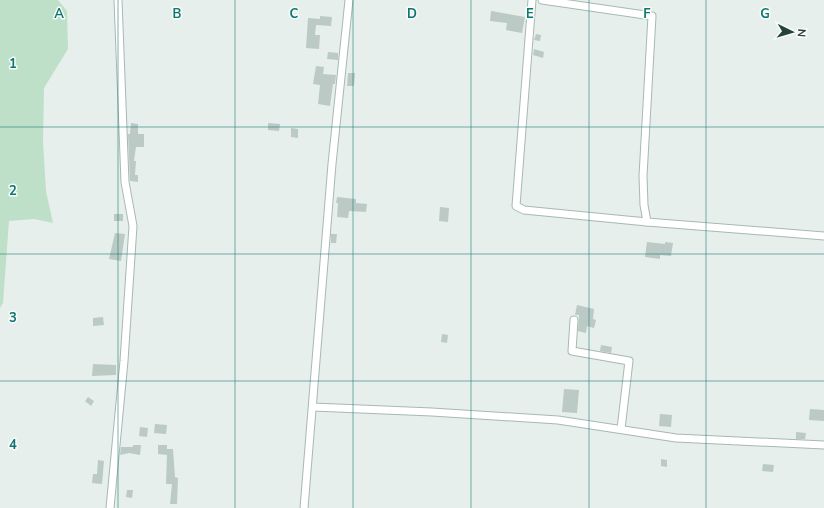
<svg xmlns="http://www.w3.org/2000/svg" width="824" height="508" font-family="'Nunito Sans',sans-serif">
	<rect width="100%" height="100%" fill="#e6efeb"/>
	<polygon fill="#bfe0c8" points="0,0 58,0 67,11 68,49 44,88 43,142 46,191 53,223 34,219 9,221 3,303 0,308"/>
	<g fill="#bbcac4">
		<polygon points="491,11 525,17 522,33 506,30 507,23 490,21"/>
		<polygon points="320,16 332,17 331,26 316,25 315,35 320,35 319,49 306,48 308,18 320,19"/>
		<polygon points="536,34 541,35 540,41 534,40"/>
		<polygon points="534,49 544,52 543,58 533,55"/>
		<polygon points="328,52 338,53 338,60 327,59"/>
		<polygon points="316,66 324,67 323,74 336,75 335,84 333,84 330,106 318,104 320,85 313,84"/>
		<polygon points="348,73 355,73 354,86 347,86"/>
		<polygon points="131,123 138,124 138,134 144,134 144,147 136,147 134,161 136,161 135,175 138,175 138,182 130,181 128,134 130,134"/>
		<polygon points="268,123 280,124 279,131 268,130"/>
		<polygon points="291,128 298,129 298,138 291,137"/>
		<polygon points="337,197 356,199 356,203 367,204 366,212 349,211 348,218 337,217 338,203 336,203"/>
		<polygon points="440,207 449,208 448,222 439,221"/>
		<rect x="114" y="214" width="9" height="7"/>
		<polygon points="115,233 125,234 121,261 109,259"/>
		<polygon points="331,234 337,234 336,243 331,243"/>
		<polygon points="647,242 665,244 665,242 673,243 671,256 660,255 660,259 645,257"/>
		<polygon points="577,305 594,309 593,319 596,320 594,328 587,326 586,333 578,331 579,315 575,315"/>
		<polygon points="103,317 104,325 93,326 93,318"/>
		<polygon points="442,334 448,335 447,343 441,342"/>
		<polygon points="601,345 612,347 611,353 600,351"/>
		<polygon points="93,364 116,365 116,375 92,376"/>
		<polygon points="564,389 579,390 577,413 562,412"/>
		<polygon points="88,397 94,401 91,406 85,401"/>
		<polygon points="810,409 824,410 824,421 809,420"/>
		<polygon points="660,414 672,415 671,427 659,426"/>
		<polygon points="155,424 167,425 166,434 154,433"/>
		<polygon points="140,427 148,428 147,437 139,436"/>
		<polygon points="796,432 806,433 805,439 796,439"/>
		<polygon points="133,445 141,445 140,455 129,453 120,455 121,447 133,447"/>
		<polygon points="158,445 167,445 167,449 173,449 175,477 178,478 177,504 170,504 172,484 166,484 167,455 158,454"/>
		<polygon points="661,459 667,460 667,467 661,466"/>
		<polygon points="98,460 104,461 102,484 92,483 93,474 97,474"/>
		<polygon points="763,464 774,465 773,472 762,471"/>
		<polygon points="127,490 133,490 132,498 126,497"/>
	</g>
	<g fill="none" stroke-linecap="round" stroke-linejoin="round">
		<g stroke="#a8b8b2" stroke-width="9">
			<g id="street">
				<polyline points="532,0 516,206 524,210 647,222"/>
				<polyline points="542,0 652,16 643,176 644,205 647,222 824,236"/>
				<polyline points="574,320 572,351 629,361 621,429"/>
				<polyline points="313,407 432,412 558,420 676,438 824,445"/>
				<polyline points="110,508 124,361 133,226 125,182 118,0"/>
				<polyline points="304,508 332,164 349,0"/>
			</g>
		</g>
		<use href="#street" stroke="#fff" stroke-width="7"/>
	</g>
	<path fill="none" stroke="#0f766e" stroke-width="1" stroke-opacity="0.55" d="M118,0v508M235,0v508M353,0v508M471,0v508M589,0v508M706,0v508M0,127h824M0,254h824M0,381h824"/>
	<g font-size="13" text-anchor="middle" font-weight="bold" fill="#0f766e" stroke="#f7fbf9" stroke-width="3" stroke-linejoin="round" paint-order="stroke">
		<text x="59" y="18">A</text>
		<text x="177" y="18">B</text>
		<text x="294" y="18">C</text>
		<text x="412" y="18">D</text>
		<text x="530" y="18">E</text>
		<text x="647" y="18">F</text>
		<text x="765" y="18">G</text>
		<text x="13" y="68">1</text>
		<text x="13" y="195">2</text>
		<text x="13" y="322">3</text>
		<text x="13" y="449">4</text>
	</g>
	<g transform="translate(792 32) rotate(95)" stroke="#f7fbf9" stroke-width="3" paint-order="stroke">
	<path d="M0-3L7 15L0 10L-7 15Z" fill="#24423a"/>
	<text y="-6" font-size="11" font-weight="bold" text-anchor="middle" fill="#24423a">N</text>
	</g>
</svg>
